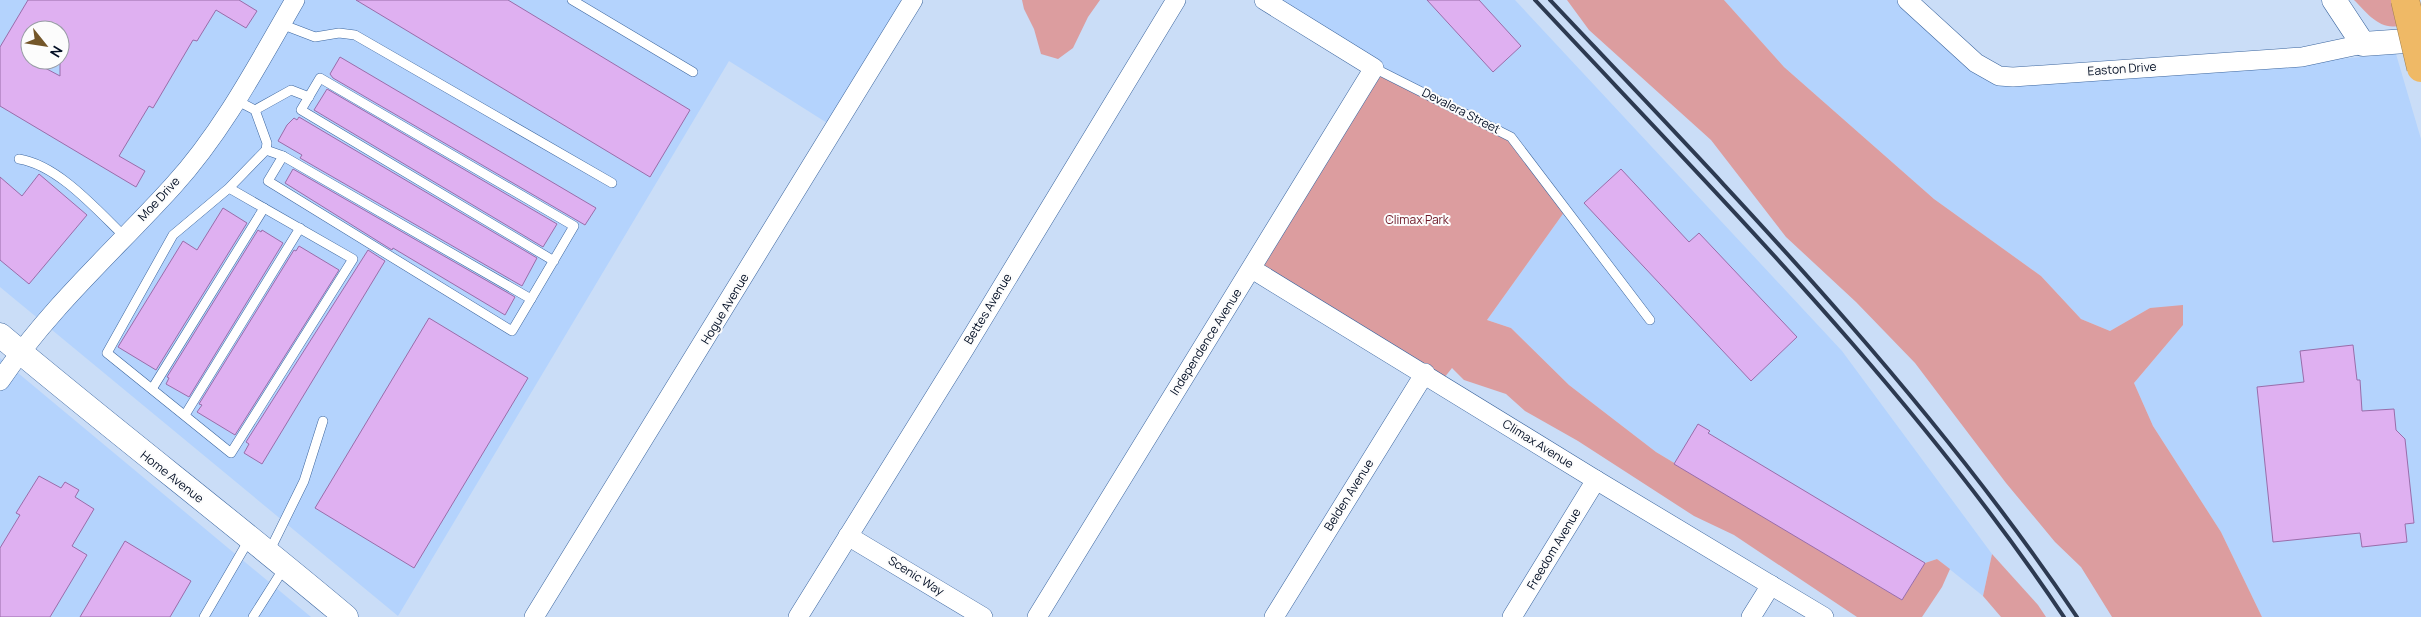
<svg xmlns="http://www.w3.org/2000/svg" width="2421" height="617" font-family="Manrope,sans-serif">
	<rect width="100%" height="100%" fill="#caddf7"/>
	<g fill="#b4d3fd" fill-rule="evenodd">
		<path d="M0,0h913l-78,128 -106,-67 -331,555 -398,-329zM30,30h30v30h-30z"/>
		<polygon points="1264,0 1515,0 1842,351 1992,554 1983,596 1937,559 1925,563 1902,600 1656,452 1569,385 1511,328 1487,320 1565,211 1374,68"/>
		<polygon points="1724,0 1907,0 1987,70 2167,74 2396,54 2421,139 2421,617 2262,617 2221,532 2153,426 2134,383 2183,325 2150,308 2110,331 2081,319 2041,276 1934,199 1784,67"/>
		<polygon points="0,358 311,617 0,617"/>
	</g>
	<g fill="#dc9d9f">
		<polygon points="1022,0 1100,0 1088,17 1073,48 1058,59 1041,54 1034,29 1024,9"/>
		<polygon points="1567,0 1724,0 1784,67 1934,199 2041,276 2081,319 2110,331 2150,308 2183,305 2183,325 2134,383 2153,426 2221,532 2262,617 2112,617 2081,567 2055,542 2006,483 1915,363 1856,302 1786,237 1711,140 1589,30"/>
		<path d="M2354,0h40l7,25c-20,7 -34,-12 -47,-25z"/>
		<polygon points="1374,68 1511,137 1565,211 1487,320 1511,328 1569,385 1656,452 1902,600 1925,563 1937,559 1950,569 1942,587 1922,617 1857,617 1734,535 1694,516 1578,441 1525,411 1506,394 1464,380 1452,368 1440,383 1252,269"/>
		<polygon points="1992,554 2038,605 2046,617 2001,617 1983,596"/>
	</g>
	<g fill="#dfb0f1" stroke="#996daa" fill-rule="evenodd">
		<path d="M28,0h211l18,11 -11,17 -30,-18 -19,31 -4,-1 -40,68 -4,-2 -30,50 26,15 -9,16 -136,-81v-59zM30,30h30v46l-30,-16z"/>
		<polygon points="356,0 508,0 690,110 650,177"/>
		<polygon points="1427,0 1479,0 1521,46 1493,72"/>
		<polygon points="340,57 596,208 585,225 333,78 330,74"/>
		<polygon points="327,89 557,224 543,247 314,110"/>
		<polygon points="299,117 537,258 522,286 300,158 302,155 278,141 287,125 294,118 297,120"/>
		<polygon points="293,169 515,297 505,315 393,248 392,250 285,183"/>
		<polygon points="1621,169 1689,242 1699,233 1797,337 1751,381 1584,203"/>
		<polygon points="39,174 87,215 29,284 0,260 0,177 22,196"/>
		<polygon points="223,208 247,223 156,370 118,347 183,241 197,250"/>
		<polygon points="258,230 261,232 262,230 283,243 189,397 166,384 169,378 167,377"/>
		<polygon points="299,246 339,270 235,435 197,412 202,405 199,404 294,250 296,251"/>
		<polygon points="368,250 385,261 262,464 244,453 249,444 246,442"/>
		<polygon points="429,318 528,378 414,568 315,508"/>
		<polygon points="2353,345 2357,380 2360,380 2362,411 2394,409 2396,430 2405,439 2414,523 2405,524 2407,542 2362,547 2360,533 2273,542 2257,387 2304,382 2300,351"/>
		<polygon points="1698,424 1710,431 1708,433 1925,563 1902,600 1674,464"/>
		<polygon points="39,476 61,488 65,482 79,490 75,497 94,509 72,546 87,555 50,617 0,617 0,548 20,515 16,513"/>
		<polygon points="125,541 191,581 170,617 80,617"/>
	</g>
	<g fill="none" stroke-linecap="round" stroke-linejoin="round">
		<g stroke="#3c669f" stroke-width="10">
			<g id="service">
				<polyline points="572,0 693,72"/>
				<polyline points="281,24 315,37 339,33 355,35 612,183"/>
				<polyline points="1374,68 1511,137 1650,320"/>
				<polyline points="255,110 291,90 309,97"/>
				<polyline points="266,150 283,156 531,299 574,226 320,78 301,110 554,261"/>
				<polyline points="283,156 268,181 512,331 531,299"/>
				<path d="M19,159c39,6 78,51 106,78"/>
				<polyline points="229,188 353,259 231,453 107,353 173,235 229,188 266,150 267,143 255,110 236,100"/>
				<polyline points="152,389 264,208"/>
				<polyline points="185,415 300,228"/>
				<polyline points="269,552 304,481 323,421"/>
				<polyline points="204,617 250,538"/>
				<polyline points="253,617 284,568"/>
			</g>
		</g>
		<g stroke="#3c669f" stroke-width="20">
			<g id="minor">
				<polyline points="1907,0 1976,63 1999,76 2013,77 2302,57 2363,44"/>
				<polyline points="1252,269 1596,480 1824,617"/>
				<path d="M0,381c49,-73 114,-130 173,-195 50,-55 85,-122 122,-186"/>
				<polyline points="848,536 983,617"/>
				<polyline points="534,617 913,0"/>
				<polyline points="798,617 965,348 1176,0"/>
				<polyline points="1037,617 1374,68 1264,0"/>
				<polyline points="1274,617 1425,373"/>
				<polyline points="1512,617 1596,480"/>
				<polyline points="1751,617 1771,585"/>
			</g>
		</g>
		<g stroke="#3c669f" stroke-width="25">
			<g id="tertiary">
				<polyline points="2334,0 2363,44 2421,40"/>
				<path d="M0,335c114,96 232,186 346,282"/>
			</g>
		</g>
		<use href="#service" stroke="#fff" stroke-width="9"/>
		<use href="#minor" stroke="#fff" stroke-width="19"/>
		<use href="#tertiary" stroke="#fff" stroke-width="24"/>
		<g stroke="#2d3a51" stroke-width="4">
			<path d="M1535,0c185,198 378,391 529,617"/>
			<path d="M1550,0c186,197 376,392 527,617"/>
		</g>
		<g stroke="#9c7d4f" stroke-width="29" stroke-linecap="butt">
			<polyline id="motorway-bridge" points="2405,0 2421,68"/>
		</g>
		<use href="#motorway-bridge" stroke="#efb966" stroke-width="28"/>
	</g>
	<g text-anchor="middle" stroke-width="4" stroke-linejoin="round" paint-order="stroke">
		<g font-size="12" fill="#010d23" stroke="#fcfcfc">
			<text transform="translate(2122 69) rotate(-4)" y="4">Easton Drive</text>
			<text transform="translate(1461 111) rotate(27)" y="4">Devalera Street</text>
			<text transform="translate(159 199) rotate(-47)" y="4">Moe Drive</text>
			<text transform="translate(725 309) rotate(-59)" y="4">Hogue Avenue</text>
			<text transform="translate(988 309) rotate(-59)" y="4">Bettes Avenue</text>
			<text transform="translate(1206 342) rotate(-58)" y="4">Independence Avenue</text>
			<text transform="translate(1538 444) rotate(32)" y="4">Climax Avenue</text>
			<text transform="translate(172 477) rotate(38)" y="4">Home Avenue</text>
			<text transform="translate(1349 495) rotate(-58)" y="4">Belden Avenue</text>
			<text transform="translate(1554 549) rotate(-59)" y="4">Freedom Avenue</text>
			<text transform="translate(916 576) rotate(32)" y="4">Scenic Way</text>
		</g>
		<g font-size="12" fill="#6c1826" stroke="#fcfcfc">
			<text x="1417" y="224">Climax Park</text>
		</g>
	</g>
	<g transform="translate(45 45) rotate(120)"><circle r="24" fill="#fcfcfc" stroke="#989ca5"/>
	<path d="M0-4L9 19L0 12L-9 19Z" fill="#735629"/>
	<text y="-8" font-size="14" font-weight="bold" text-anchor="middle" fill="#010d23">N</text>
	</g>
</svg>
